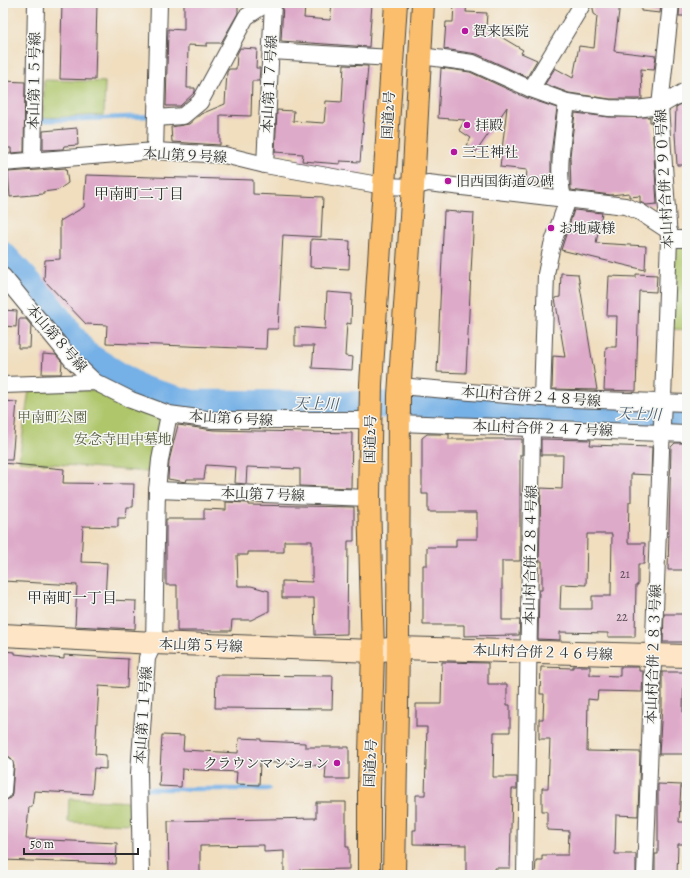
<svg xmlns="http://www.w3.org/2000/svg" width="690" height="878" font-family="Alegreya,'Noto Serif JP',serif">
	<rect width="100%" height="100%" fill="#f6f6f2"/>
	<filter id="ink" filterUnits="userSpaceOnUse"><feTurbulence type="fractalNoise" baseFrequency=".025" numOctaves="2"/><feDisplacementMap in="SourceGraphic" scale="8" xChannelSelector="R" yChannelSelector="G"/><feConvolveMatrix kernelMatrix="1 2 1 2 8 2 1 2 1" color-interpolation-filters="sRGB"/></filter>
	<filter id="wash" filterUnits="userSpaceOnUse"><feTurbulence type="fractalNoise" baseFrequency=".012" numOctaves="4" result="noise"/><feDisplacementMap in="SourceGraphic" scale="16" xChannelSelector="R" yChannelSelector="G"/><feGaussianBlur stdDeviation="0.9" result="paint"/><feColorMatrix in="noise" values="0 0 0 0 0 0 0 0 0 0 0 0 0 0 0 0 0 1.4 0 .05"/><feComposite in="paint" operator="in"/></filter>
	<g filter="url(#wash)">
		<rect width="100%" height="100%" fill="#f0debf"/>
		<polygon fill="#f2cfe2" points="301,121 366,124 363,174 298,166"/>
		<g fill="#afc66b" stroke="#6d784b">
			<polygon points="44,80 105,82 104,115 43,118"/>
			<polygon points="681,245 687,245 687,330 672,329 675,252"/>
			<polygon points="29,390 94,390 161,418 147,472 19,461"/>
			<polygon points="69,799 133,802 133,824 68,822"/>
		</g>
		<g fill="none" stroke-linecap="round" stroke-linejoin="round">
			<g stroke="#75b0e6" stroke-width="4.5">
				<polyline points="36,121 152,116"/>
				<polyline points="145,789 269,789"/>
			</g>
			<polyline stroke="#75b0e6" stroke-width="27" points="3,255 45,300 85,354 141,389 191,403 411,405 687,416"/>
		</g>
		<g id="blocks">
			<g fill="#deaac9" fill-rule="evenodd">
				<polygon points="62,3 97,3 95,80 60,79"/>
				<polygon points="184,3 238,3 238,13 221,43 207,43 207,46 188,45 187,88 195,88 195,92 180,106 166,106 168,29 184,30"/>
				<polygon points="332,3 372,3 369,47 281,41 283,4 305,5 304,18 330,20"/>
				<polygon points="454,3 467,3 466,12 487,13 486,28 523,50 521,53 537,60 527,77 477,54 444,49 446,22 453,22"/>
				<polygon points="592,3 620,3 614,51 656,56 654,70 641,69 642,99 610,99 569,93 545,84 555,68 573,78 579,46 594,48 597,16 594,14"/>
				<polygon points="641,3 661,3 660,13 641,11"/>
				<polygon points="680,3 687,3 687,16 679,16"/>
				<polygon points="240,48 257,49 256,68 260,68 259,81 252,81 251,116 220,115 220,145 172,142 171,127 189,124 201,114 225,104 227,72 229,69 236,69 237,54"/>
				<polygon points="344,65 368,66 360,162 340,161 340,164 302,161 303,154 275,152 277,110 294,111 293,121 324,123 326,101 342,102"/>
				<polygon points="441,68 470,72 527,98 557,108 551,154 551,185 526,182 527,170 500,167 507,107 476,152 466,145 471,138 459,130 465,120 438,118"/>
				<polygon points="3,81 25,82 24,152 11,153 11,148 3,148"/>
				<polygon points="687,101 687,165 677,165 675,134 676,107"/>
				<polygon points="575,113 609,117 650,117 650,122 652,122 657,204 646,205 640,202 640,196 629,197 629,193 611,195 571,190 570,156"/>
				<polygon points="77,128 78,145 64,146 63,149 43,150 43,131"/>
				<polygon points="66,168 68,183 58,190 43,192 43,194 10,197 8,172"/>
				<polygon points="86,175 253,180 253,194 323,197 321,237 283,235 278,329 267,329 266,349 106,343 107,325 86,324 44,280 45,260 60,259 60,221 84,207"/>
				<polygon points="574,210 602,213 596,243 646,246 645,270 561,250"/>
				<polygon points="444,211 474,213 466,373 437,372"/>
				<polygon points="311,239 350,241 349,269 310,267"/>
				<polygon points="561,273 578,274 597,390 552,389 553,356 565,357 555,298 560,297"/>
				<polygon points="636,274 657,275 656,292 639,291 636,391 604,390 606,347 616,347 617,316 607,316 609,276 636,277"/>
				<polygon points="327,292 352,294 351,324 347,323 345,356 353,357 352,370 312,368 314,346 295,346 295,327 325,329"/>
				<polygon points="3,310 17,311 16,327 3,326"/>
				<polygon points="19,319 26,319 31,325 30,348 18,348"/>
				<polygon points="43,354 56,355 62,362 61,374 42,374"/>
				<polygon points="3,401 17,402 12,460 3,460"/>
				<polygon points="178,425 213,430 352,433 351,488 300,486 300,469 247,467 246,484 235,483 236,467 206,465 204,479 187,479 186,482 168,479 169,461"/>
				<polygon points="427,434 449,434 449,439 522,439 522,455 520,455 520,561 502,561 502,620 520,620 519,635 464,636 464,625 423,625 423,565 427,565 427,547 456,547 456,539 477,539 477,512 428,512 428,494 422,494 422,438"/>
				<path d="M541,439l50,1 -1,5 62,2 -1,28 -20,-1v28h-2l-1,41h17l-1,21h-6v21h-2l-1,52h-27v-4l-48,-1v8l-22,-1 1,-49h3v-29h-3l2,-73 21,1 1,-34h-22zM587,534h25l-1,62h-19v13h-32l1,-25 25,1z"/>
				<polygon points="675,443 687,443 687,570 668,570 671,447"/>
				<polygon points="3,463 64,469 63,483 134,484 133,507 127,507 126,518 118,518 118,527 83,526 81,562 107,563 105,600 136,601 135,629 75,626 77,585 3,581"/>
				<polygon points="226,502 248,503 248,505 354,507 354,541 348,541 347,634 315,635 314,598 282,598 282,581 312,582 312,541 284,541 284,552 248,552 248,555 237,555 238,586 251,586 269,591 269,611 251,620 232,620 231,631 177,631 177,585 166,585 166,519 204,519 204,509 226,510"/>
				<polygon points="664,614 687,614 687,642 663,642"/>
				<polygon points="3,651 15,652 15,654 64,659 64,655 128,659 127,688 99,686 95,754 106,755 106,769 94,768 92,794 34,791 32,807 29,807 26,839 117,843 116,864 3,860 3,801 11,798 12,793 14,766 10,757 3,756"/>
				<polygon points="442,662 488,663 488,684 507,684 507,705 510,705 510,732 494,732 493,777 517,777 517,789 512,789 510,868 495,868 495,875 466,875 466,845 413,844 413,830 416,830 416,795 425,795 427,727 416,727 416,704 441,704"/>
				<polygon points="573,666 590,666 590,675 620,676 620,667 639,667 639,671 643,671 642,692 598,691 597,700 588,699 587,751 640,752 638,816 616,815 615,854 636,854 636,875 535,875 536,860 542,860 542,855 568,855 569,831 547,830 547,811 542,811 542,788 548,788 550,739 539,739 539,719 543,719 544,694 540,694 541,667 573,668"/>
				<polygon points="662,672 684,672 683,712 687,712 687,737 684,737 684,754 659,754 662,706"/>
				<polygon points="216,675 333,676 332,709 215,708"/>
				<polygon points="162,735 184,736 183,750 238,753 239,738 261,739 261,741 305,743 305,747 349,747 349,779 325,779 326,766 260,762 259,785 236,784 237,772 182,769 181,787 159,786"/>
				<polygon points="658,784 681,785 679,822 687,822 687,844 678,844 677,875 655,875 655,854 658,854"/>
				<polygon points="316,802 346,802 346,847 349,847 349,869 299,870 299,875 284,875 284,851 264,852 264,845 200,846 200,875 169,875 168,821 316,818"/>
			</g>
		</g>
	</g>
	<g filter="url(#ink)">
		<use href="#blocks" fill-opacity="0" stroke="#494641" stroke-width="1"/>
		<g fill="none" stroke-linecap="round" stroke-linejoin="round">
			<g stroke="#494641" stroke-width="18">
				<g id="street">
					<polyline points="271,51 392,58"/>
					<polyline points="421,56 473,63 531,89 567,102 609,108 636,109 660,106 687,90"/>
					<polyline points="531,89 583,3"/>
					<polyline points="156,118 183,116 200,102 246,17 267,3"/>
					<polyline points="155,151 159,3"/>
					<polyline points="33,159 36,3"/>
					<polyline points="3,163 155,151 224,155 265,165 384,186 413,187 428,183 625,206 640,212 669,231"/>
					<polyline points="265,165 273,3"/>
					<polyline points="669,239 687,239"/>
					<polyline points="3,276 72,360 95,382"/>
					<polyline points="3,385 95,382 131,400 169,414 213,420 370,420"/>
					<polyline points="399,386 542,398 687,403"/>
					<path d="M542,398l4,-124 6,-29 14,-40c-12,-23 -2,-76 1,-103"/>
					<polyline points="399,423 687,434"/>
					<polyline points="157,490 369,498"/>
					<polyline points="3,765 5,765 3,792"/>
					<polyline points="141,875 139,773 147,658 154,643 157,490 160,460 169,414"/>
					<polyline points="525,875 532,428"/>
					<polyline points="645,875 669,239 660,106 671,3"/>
				</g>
			</g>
			<g stroke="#494641" stroke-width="24">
				<polyline id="secondary" points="3,635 154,643 373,651 398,648 687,656"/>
			</g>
			<g stroke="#494641" stroke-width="24">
				<g id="highway">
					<polyline points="369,875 369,789 373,651 369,498 371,384 396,3"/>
					<polyline points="394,875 398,648 399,395 413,187 423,3"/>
				</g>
			</g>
			<use href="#street" stroke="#fff" stroke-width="16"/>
			<use href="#secondary" stroke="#fde5c5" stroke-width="22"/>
			<use href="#highway" stroke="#fabe6d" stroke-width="22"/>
		</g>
	</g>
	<g fill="#b5179e" stroke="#f6f6f2" stroke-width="1.5">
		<circle cx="465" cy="31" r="4"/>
		<circle cx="467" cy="125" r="4"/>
		<circle cx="454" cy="152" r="4"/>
		<circle cx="448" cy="181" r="4"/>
		<circle cx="551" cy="228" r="4"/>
		<circle cx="337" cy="763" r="4"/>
	</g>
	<g text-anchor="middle" stroke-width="3" stroke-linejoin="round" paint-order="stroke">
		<g font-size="12" fill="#584b52">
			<text x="625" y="578">21</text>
			<text x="622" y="621">22</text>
		</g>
		<g font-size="14" fill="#2b2b2b" stroke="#f6f6f2" text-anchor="start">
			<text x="473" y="36">賀来医院</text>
			<text x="475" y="130">拝殿</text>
			<text x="462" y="157">三王神社</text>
			<text x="456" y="186">旧西国街道の碑</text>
			<text x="559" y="233">お地蔵様</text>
			<text x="329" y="768" text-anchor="end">クラウンマンション</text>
		</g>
		<g font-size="14" fill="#2b2b2b" stroke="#f6f6f2">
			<text transform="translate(34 81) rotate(-89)" y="5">本山第１５号線</text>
			<text transform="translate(269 84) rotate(-87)" y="5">本山第１７号線</text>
			<text transform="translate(388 115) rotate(-87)" y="5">国道2号</text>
			<text transform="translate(185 155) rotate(3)" y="5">本山第９号線</text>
			<text transform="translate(664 179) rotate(-93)" y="5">本山村合併２９０号線</text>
			<text transform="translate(57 338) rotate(49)" y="5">本山第８号線</text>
			<text transform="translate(531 396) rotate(4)" y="5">本山村合併２４８号線</text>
			<text transform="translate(231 418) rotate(3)" y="5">本山第６号線</text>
			<text transform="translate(543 428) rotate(2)" y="5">本山村合併２４７号線</text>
			<text transform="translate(370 439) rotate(-89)" y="5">国道2号</text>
			<text transform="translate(263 494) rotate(2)" y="5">本山第７号線</text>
			<text transform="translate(530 555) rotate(-89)" y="5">本山村合併２８４号線</text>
			<text transform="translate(201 645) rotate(2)" y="5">本山第５号線</text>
			<text transform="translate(543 652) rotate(2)" y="5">本山村合併２４６号線</text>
			<text transform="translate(653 654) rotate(-88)" y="5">本山村合併２８３号線</text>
			<text transform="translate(143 715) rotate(-86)" y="5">本山第１１号線</text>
			<text transform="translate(370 763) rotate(-87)" y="5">国道2号</text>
		</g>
		<g font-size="14" fill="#535a3e" stroke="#f6f6f2">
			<text x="52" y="422">甲南町公園</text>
			<text x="123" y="444">安念寺田中墓地</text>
		</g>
		<g font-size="15" fill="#2b2b2b" stroke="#f6f6f2">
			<text x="139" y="199">甲南町二丁目</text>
			<text x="72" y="603">甲南町一丁目</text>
		</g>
		<g font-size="15" font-style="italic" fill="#455a6c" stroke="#f6f6f2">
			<text transform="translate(316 404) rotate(1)" y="5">天上川</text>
			<text transform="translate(639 414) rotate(2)" y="5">天上川</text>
		</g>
	</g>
	<rect width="690" height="878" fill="none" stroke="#f6f6f2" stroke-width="16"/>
	<path d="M24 848v6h114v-6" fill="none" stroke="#2b2b2b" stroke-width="2"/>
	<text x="30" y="848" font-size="12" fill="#2b2b2b" stroke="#f6f6f2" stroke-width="3" paint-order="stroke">50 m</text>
</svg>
